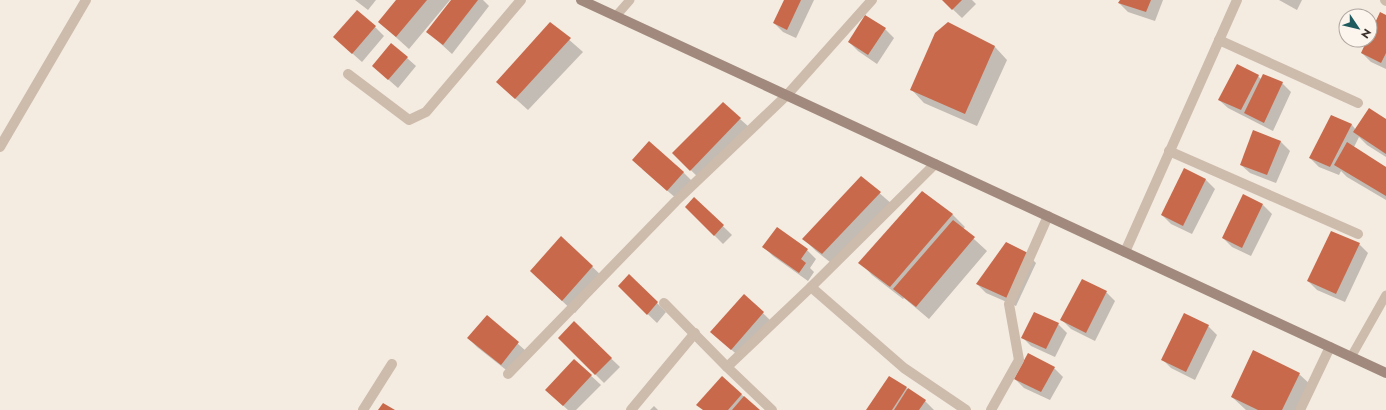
<svg xmlns="http://www.w3.org/2000/svg" width="1386" height="410" font-family="Jost,sans-serif">
	<rect width="100%" height="100%" fill="#f4ebe1"/>
	<g fill="#0003">
		<polygon points="355,0 376,0 368,10"/>
		<polygon points="398,0 450,0 409,49 379,22"/>
		<polygon points="453,0 483,0 489,6 452,54 428,32"/>
		<polygon points="785,0 814,0 796,38 783,32 774,23"/>
		<polygon points="943,0 972,0 976,4 962,18"/>
		<polygon points="1121,0 1163,0 1155,21 1128,12 1119,3"/>
		<polygon points="1279,0 1302,0 1297,10"/>
		<polygon points="1386,16 1386,69 1371,62 1362,53 1368,40 1370,40 1370,37"/>
		<polygon points="550,23 583,52 528,110 497,82"/>
		<polygon points="948,24 995,47 1007,60 977,126 924,103 912,90"/>
		<polygon points="375,27 384,36 362,62 344,46"/>
		<polygon points="885,29 894,38 877,64 858,51 849,42"/>
		<polygon points="407,58 416,66 398,88 373,66"/>
		<polygon points="1258,76 1261,79 1282,83 1291,92 1273,131 1228,108 1219,100"/>
		<polygon points="1332,116 1352,125 1356,130 1386,120 1386,157 1367,145 1359,137 1354,147 1386,168 1386,200 1347,177 1341,171 1339,175 1319,167 1310,158"/>
		<polygon points="740,119 749,127 700,179 673,153"/>
		<polygon points="1254,131 1281,142 1290,151 1276,183 1250,173 1241,165"/>
		<polygon points="642,169 683,172 692,181 677,199"/>
		<polygon points="1185,170 1206,180 1215,189 1192,234 1171,224 1162,215"/>
		<polygon points="861,177 893,205 835,266 816,251 804,239"/>
		<polygon points="923,192 953,215 965,227 963,229 987,251 929,319 904,298 903,299 872,275 860,262"/>
		<polygon points="694,198 732,235 723,244 686,207"/>
		<polygon points="1263,205 1272,214 1251,256 1232,247 1223,238"/>
		<polygon points="561,237 605,279 575,313 544,284"/>
		<polygon points="1359,244 1368,253 1345,302 1317,290 1308,281"/>
		<polygon points="764,247 807,250 816,259 810,268 814,272 808,281 773,256"/>
		<polygon points="1027,254 1036,263 1016,306 986,293 977,284"/>
		<polygon points="629,275 666,312 657,323 628,295"/>
		<polygon points="1106,292 1115,301 1095,341 1071,329 1062,320"/>
		<polygon points="744,295 772,322 741,358 711,332"/>
		<polygon points="487,316 527,352 510,373 477,347 468,338"/>
		<polygon points="574,323 620,367 604,383 559,338"/>
		<polygon points="1058,324 1067,333 1055,357 1031,346 1022,337"/>
		<polygon points="1208,326 1217,335 1195,380 1171,368 1162,359"/>
		<polygon points="1029,354 1054,368 1063,377 1050,400 1024,388 1015,379"/>
		<polygon points="574,360 601,385 576,410 568,410 546,390"/>
		<polygon points="1299,374 1312,386 1301,410 1246,410 1232,397"/>
		<polygon points="906,388 925,401 934,410 868,410"/>
		<polygon points="741,394 758,410 703,410"/>
		<polygon points="654,406 658,410 650,410"/>
	</g>
	<g fill="#c8694b">
		<polygon points="396,0 427,0 396,37 378,22"/>
		<polygon points="451,0 478,0 443,45 426,32"/>
		<polygon points="784,0 801,0 787,30 773,23"/>
		<polygon points="942,0 962,0 952,10"/>
		<polygon points="1120,0 1151,0 1146,12 1118,3"/>
		<polygon points="357,10 376,26 352,54 333,37"/>
		<polygon points="1380,12 1386,15 1386,53 1381,63 1361,53 1367,40 1370,40 1370,34"/>
		<polygon points="865,15 886,28 868,55 848,42"/>
		<polygon points="550,22 571,38 515,99 496,82"/>
		<polygon points="948,22 995,46 965,114 910,90 935,33"/>
		<polygon points="391,43 408,57 388,80 372,66"/>
		<polygon points="1237,64 1259,75 1241,110 1218,100"/>
		<polygon points="1263,74 1283,82 1264,123 1244,113"/>
		<polygon points="723,102 741,118 690,171 672,153"/>
		<polygon points="1369,108 1386,119 1386,154 1353,132"/>
		<polygon points="1331,115 1352,124 1330,167 1309,158"/>
		<polygon points="1253,130 1281,141 1267,175 1240,165"/>
		<polygon points="649,141 684,172 667,191 632,160"/>
		<polygon points="1347,142 1386,167 1386,196 1334,165"/>
		<polygon points="1184,168 1206,179 1183,226 1161,215"/>
		<polygon points="861,176 881,192 822,254 802,239"/>
		<polygon points="922,191 953,214 890,287 858,263"/>
		<polygon points="1243,194 1263,204 1242,248 1222,238"/>
		<polygon points="694,197 724,225 714,236 685,207"/>
		<polygon points="953,220 975,237 916,307 893,289"/>
		<polygon points="777,227 808,249 801,259 806,263 799,273 762,247"/>
		<polygon points="1331,231 1360,243 1336,294 1307,281"/>
		<polygon points="561,236 593,266 562,301 530,271"/>
		<polygon points="1006,242 1028,253 1007,298 976,284"/>
		<polygon points="629,274 658,302 647,315 618,286"/>
		<polygon points="1082,279 1107,291 1086,333 1060,320"/>
		<polygon points="744,294 764,312 731,350 710,332"/>
		<polygon points="1034,312 1059,323 1046,349 1021,338"/>
		<polygon points="1184,313 1209,325 1186,372 1161,360"/>
		<polygon points="487,315 519,342 501,365 467,338"/>
		<polygon points="574,321 612,358 595,375 558,338"/>
		<polygon points="1253,350 1300,373 1282,410 1258,410 1231,397"/>
		<polygon points="1028,353 1055,367 1041,392 1014,379"/>
		<polygon points="574,359 592,375 563,406 545,390"/>
		<polygon points="722,376 742,394 728,410 703,410 696,405"/>
		<polygon points="889,376 907,387 892,410 866,410"/>
		<polygon points="908,388 926,400 919,410 894,410"/>
		<polygon points="744,396 760,410 732,410"/>
		<polygon points="383,403 395,410 378,410"/>
	</g>
	<g fill="none" stroke-linecap="round" stroke-linejoin="round">
		<g stroke="#cdbbac" stroke-width="9">
			<polyline points="616,16 630,0"/>
			<polyline points="1351,357 1386,295"/>
		</g>
		<g stroke="#cdbbac" stroke-width="10">
			<polyline points="1385,0 1386,1"/>
			<polyline points="1219,40 1358,103"/>
			<polyline points="348,74 409,120 426,112 521,0"/>
			<polyline points="0,147 86,0"/>
			<polyline points="1169,151 1358,234"/>
			<polyline points="1125,252 1237,0"/>
			<polyline points="811,287 935,164"/>
			<polyline points="664,303 727,367"/>
			<polyline points="508,374 676,201 787,95 872,0"/>
			<polyline points="363,410 392,364"/>
			<polyline points="631,410 695,333"/>
			<polyline points="772,410 727,367 811,287 904,368 966,410"/>
			<polyline points="991,410 1019,360 1009,304 1048,216"/>
			<polyline points="1300,410 1330,347"/>
		</g>
		<polyline stroke="#a18a7d" stroke-width="10" points="581,0 1386,373"/>
	</g>
	<g transform="translate(1358 28) rotate(125)"><circle r="19" fill="#fbf5ee" stroke="#aea6a0"/>
	<path d="M0-3L7 15L0 10L-7 15Z" fill="#1f5a5e"/>
	<text y="-6" font-size="11" font-weight="bold" text-anchor="middle" fill="#3b302b">N</text>
	</g>
</svg>
